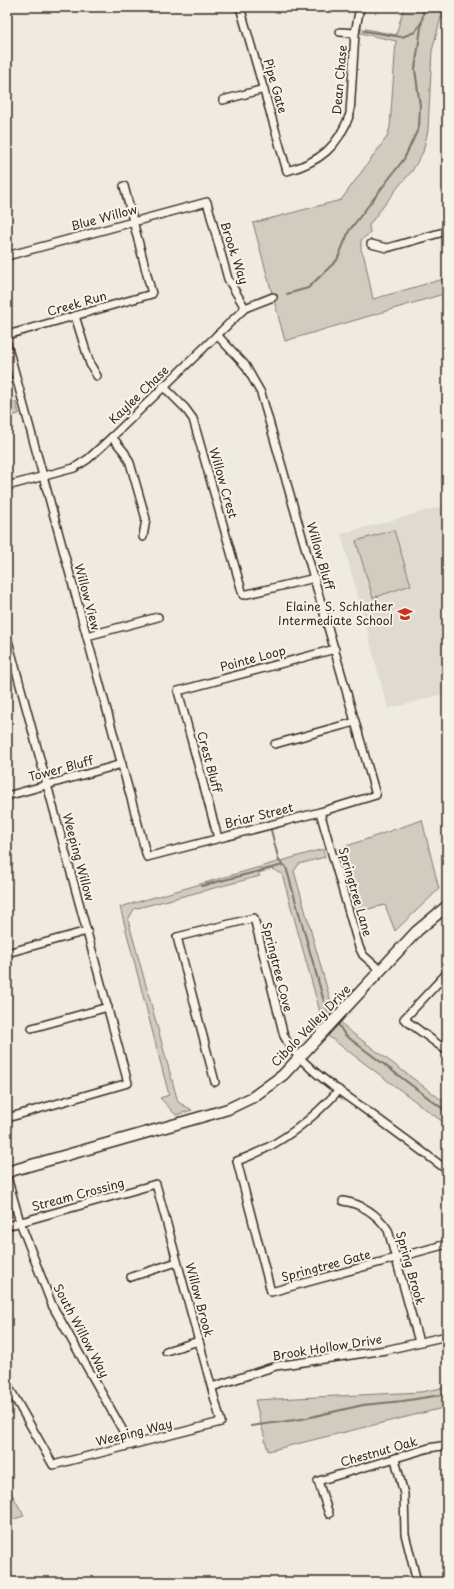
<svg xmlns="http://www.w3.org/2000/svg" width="454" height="1589" font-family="'Playpen Sans',sans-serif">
	<rect width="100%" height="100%" fill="#efebe0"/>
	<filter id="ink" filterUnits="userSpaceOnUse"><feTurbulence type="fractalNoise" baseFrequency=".025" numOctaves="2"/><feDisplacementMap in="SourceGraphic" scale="8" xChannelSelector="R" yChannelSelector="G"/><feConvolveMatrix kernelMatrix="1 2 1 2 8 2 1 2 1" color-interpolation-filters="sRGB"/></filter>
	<g filter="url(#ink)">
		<polygon fill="#e0dbd0" points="447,505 447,693 388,709 341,534"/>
		<g fill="#d1cbc0" stroke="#867a6f">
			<polygon points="404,7 443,7 442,11 447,13 447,19 441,17 432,51 428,130 423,152 412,171 398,187 369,225 370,233 361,240 361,250 364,256 373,299 447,278 447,293 285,341 253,223 341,200 387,137 390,127 396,41 360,33 361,28 396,35"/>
			<polygon points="16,402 19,414 7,417 7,404"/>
			<polygon points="394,530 411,585 373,598 356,541"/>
			<polygon points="422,820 439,889 395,931 385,905 356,912 338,849"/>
			<polygon points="323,849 325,857 299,864 294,871 330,999 335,1004 322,1019 282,874 272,869 258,873 260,876 134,909 128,920 178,1102 192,1110 176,1115 160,1098 169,1095 120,907"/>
			<polygon points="337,1018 347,1029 447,1104 447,1125 324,1033"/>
			<polygon points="447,1387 447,1407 268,1451 255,1400 421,1392"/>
			<polygon points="7,1485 24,1516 7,1521"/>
		</g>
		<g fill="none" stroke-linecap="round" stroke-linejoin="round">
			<g stroke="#7e7266" stroke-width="2">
				<polyline points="429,7 437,10"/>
				<polyline points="443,12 447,13"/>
				<polyline points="364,31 402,37 415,32 421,23"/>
				<polyline points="287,294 308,288 337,260 349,231 404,159 419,127 420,106 415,69 424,7"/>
				<polyline points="271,830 279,861 286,867 325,1005 332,1015"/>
				<polyline points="201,886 283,865"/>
				<polyline points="338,1024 345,1035 447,1112"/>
				<polyline points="251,1426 302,1419 363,1405 403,1401 447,1394"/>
			</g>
			<g stroke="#3b2a1e" stroke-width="10">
				<g id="street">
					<path d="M240,7l47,164c33,-9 51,-24 63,-57l5,-81 5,-26"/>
					<polyline points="340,32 355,33"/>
					<polyline points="223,100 264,89"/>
					<polyline points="371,244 387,248 447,231"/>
					<polyline points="7,256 207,202 228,279 245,308"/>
					<polyline points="75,316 90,364 97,376"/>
					<polyline points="7,335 152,294 124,186"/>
					<polyline points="7,344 147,857 320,812 376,795 261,393 245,365 217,335"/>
					<polyline points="163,386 185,408 193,419 243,595 315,578"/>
					<polyline points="112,437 125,453 130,463 146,519 143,537"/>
					<polyline points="7,486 74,468 88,459 112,437 245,308 273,297"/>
					<polyline points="87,636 158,617"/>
					<polyline points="7,637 128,1083 7,1118"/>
					<polyline points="275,744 355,722"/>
					<polyline points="7,796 122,764"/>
					<polyline points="320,812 359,947 363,955 380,970"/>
					<polyline points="218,838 178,691 335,649"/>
					<polyline points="7,953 87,931"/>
					<polyline points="447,973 404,1019 447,1051"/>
					<polyline points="32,1028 108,1007"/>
					<path d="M215,1082l-38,-145 77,-19 30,118c14,28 53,53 79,72 28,20 56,41 84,62"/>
					<path d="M339,1090c-29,32 -62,57 -102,71l34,131 176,-48"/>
					<polyline points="7,1177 20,1222 52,1305 131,1445"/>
					<path d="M343,1201c19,3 34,13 45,29l31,112"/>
					<polyline points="7,1226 156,1184 221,1422 53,1465 7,1384"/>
					<polyline points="131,1277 177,1262"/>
					<polyline points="166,1351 199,1341"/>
					<polyline points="212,1387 276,1366 386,1350 447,1336"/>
					<polyline points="395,1459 404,1494 405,1534 417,1582"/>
					<polyline points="329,1514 318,1481 429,1448 447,1445"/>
				</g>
			</g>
			<g stroke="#3b2a1e" stroke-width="13">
				<polyline id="secondary" points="7,1172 208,1115 228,1109 253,1097 283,1075 417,931 447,906"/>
			</g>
			<use href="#street" stroke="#f7f3e8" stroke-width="7"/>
			<use href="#secondary" stroke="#f7f3e8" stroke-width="10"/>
		</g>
	</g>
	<defs>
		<g id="school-bare" transform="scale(1.2)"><path d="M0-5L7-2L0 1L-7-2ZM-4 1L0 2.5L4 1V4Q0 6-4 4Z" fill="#c8321e" stroke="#f7f3e8" stroke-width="2.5" paint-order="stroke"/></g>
	</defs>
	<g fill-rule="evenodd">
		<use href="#school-bare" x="405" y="614"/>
	</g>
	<g text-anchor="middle" stroke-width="4" stroke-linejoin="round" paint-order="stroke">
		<g font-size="12" fill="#3b2a1e" stroke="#f7f3e8">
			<text transform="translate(340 80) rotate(-85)" y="4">Dean Chase</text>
			<text transform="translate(275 86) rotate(74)" y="4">Pipe Gate</text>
			<text transform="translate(104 218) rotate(-15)" y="4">Blue Willow</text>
			<text transform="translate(234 253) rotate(72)" y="4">Brook Way</text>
			<text transform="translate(77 304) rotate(-16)" y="4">Creek Run</text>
			<text transform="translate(139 395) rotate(-44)" y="4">Kaylee Chase</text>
			<text transform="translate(223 483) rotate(74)" y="4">Willow Crest</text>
			<text transform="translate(320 556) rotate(74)" y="4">Willow Bluff</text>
			<text transform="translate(87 597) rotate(75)" y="4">Willow View</text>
			<text transform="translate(253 659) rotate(-15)" y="4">Pointe Loop</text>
			<text transform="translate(209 762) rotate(75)" y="4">Crest Bluff</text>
			<text transform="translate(61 769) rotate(-15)" y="4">Tower Bluff</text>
			<text transform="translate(259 816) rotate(-14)" y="4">Briar Street</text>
			<text transform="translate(78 857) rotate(75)" y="4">Weeping Willow</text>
			<text transform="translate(355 892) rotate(74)" y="4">Springtree Lane</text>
			<text transform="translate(277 967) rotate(76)" y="4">Springtree Cove</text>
			<text transform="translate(311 1026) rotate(-46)" y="4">Cibolo Valley Drive</text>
			<text transform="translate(78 1195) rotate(-15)" y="4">Stream Crossing</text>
			<text transform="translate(326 1266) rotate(-15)" y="4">Springtree Gate</text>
			<text transform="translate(410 1268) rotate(74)" y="4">Spring Brook</text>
			<text transform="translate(199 1300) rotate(75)" y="4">Willow Brook</text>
			<text transform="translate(81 1331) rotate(62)" y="4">South Willow Way</text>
			<text transform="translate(327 1348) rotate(-9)" y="4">Brook Hollow Drive</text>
			<text transform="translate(134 1433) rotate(-14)" y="4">Weeping Way</text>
			<text transform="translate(379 1452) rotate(-16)" y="4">Chestnut Oak</text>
		</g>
		<g font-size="12" fill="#3b2a1e" stroke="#f7f3e8" text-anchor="end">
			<text x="393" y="611">Elaine S. Schlather<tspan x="393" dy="14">Intermediate School</tspan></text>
		</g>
	</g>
	<rect width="454" height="1589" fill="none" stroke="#f7f3e8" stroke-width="24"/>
	<rect x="12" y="12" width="430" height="1565" fill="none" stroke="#3b2a1e" stroke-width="1.5" filter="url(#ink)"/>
</svg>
